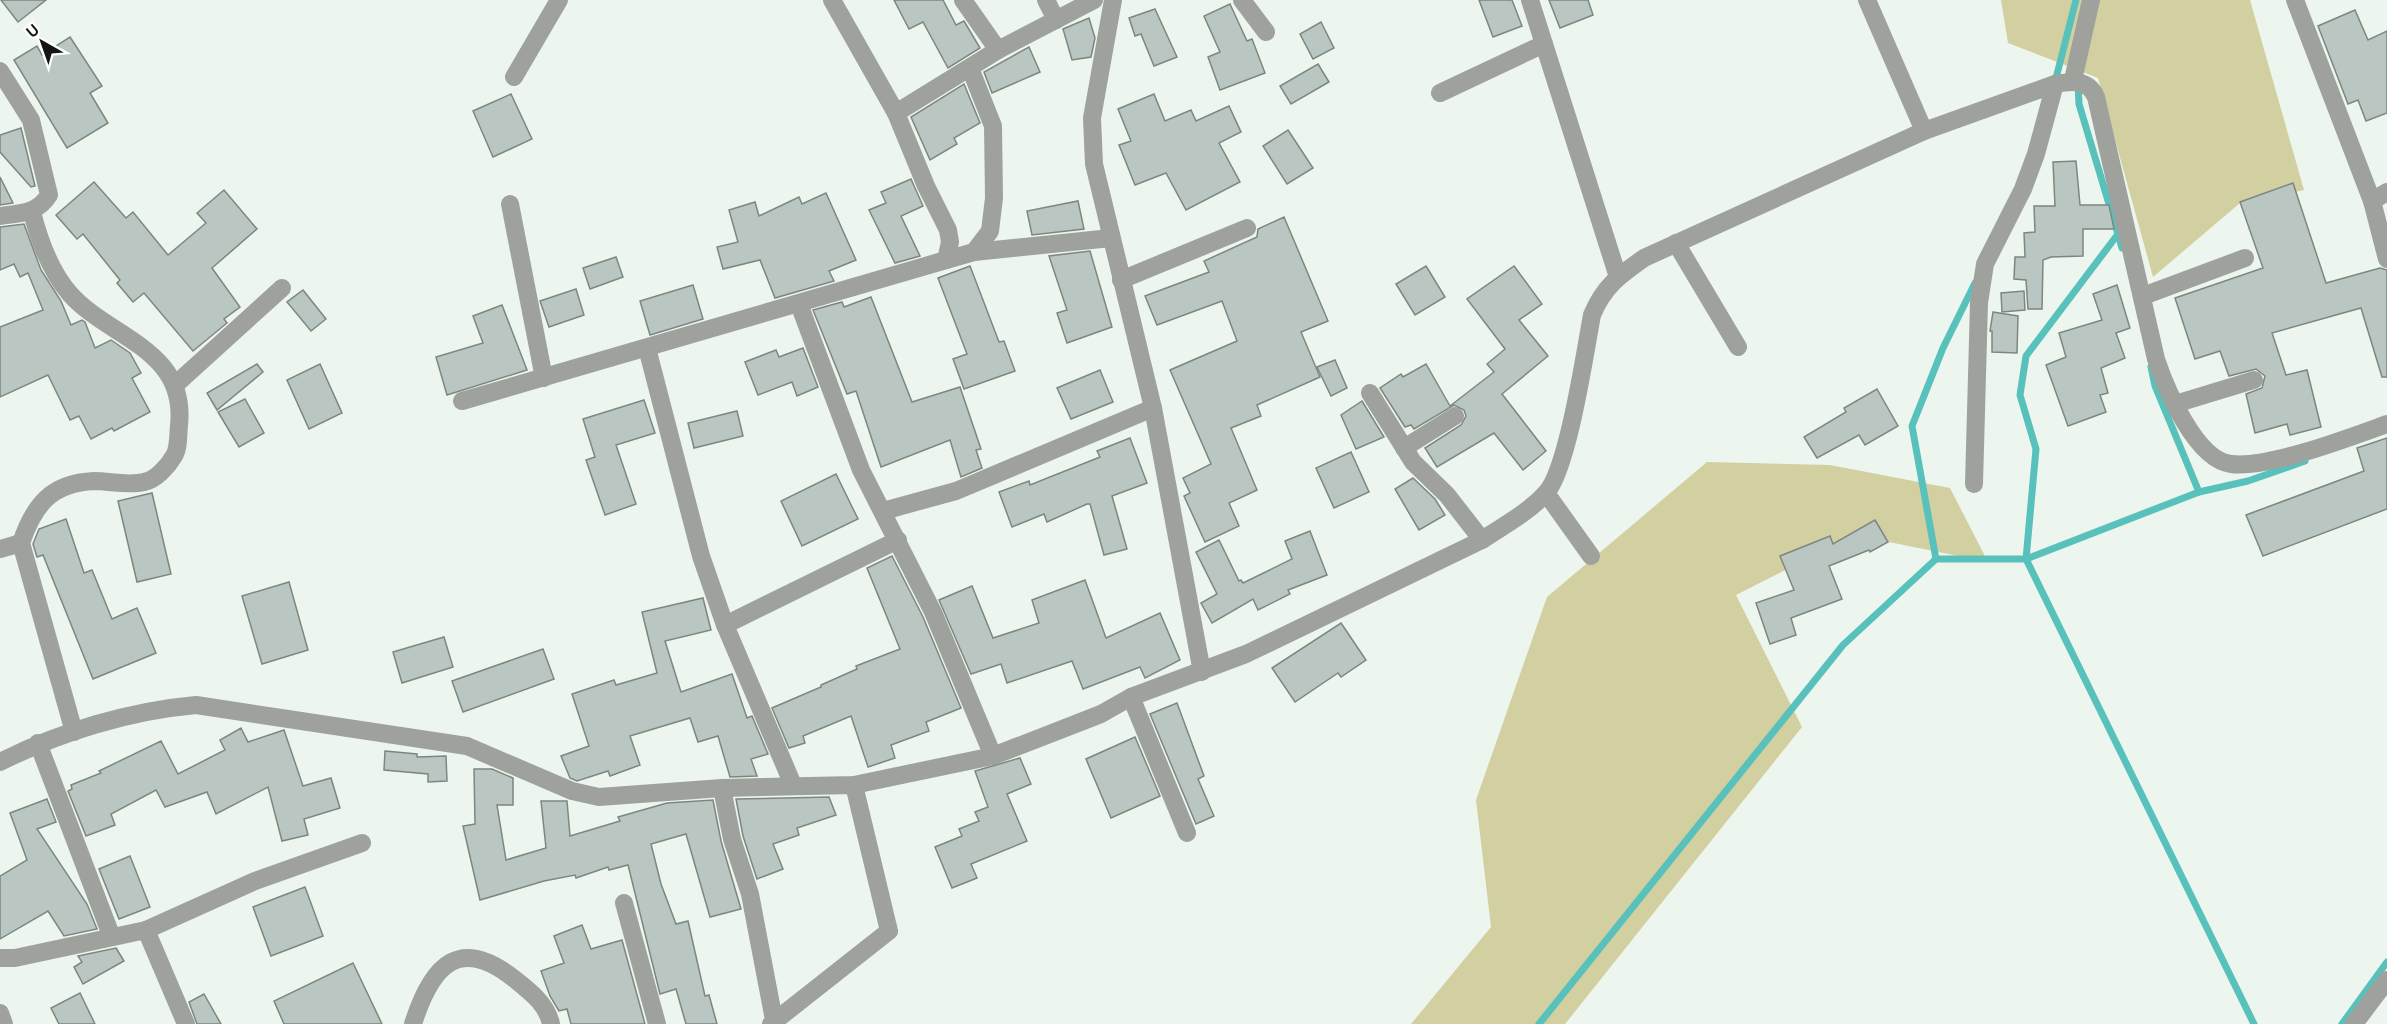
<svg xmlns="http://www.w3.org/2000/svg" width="2387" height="1024" font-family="'Space Grotesk',sans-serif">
	<rect width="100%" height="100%" fill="#edf6ee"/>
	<g fill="#d2d0a1">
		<polygon points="2001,0 2250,0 2304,190 2240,203 2153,277 2098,78 2008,43"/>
		<polygon points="1707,462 1830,465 1950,488 1988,562 1854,535 1736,595 1802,727 1565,1024 1411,1024 1491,927 1476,800 1547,597"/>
	</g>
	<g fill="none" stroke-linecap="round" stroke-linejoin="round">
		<g stroke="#58c1bb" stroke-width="7">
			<polyline points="2055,82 2076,0"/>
			<polyline points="2078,83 2079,104 2118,234"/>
			<polyline points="2122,248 2118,234 2026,356 2020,395 2036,449 2026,559 2254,1024"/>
			<polyline points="2151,367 2155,386 2199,492"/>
			<polyline points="1936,559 1912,426 1943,348 1975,283"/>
			<polyline points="1539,1024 1843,645 1936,559 2026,559 2199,492 2248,481 2305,461"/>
			<polyline points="2342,1024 2387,962"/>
		</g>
	</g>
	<g fill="#bac6c1" stroke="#7c8782" stroke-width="1.5">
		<polygon points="1,0 46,0 18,22"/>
		<polygon points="894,0 943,0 956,25 964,21 980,48 948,68 923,22 909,29"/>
		<polygon points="1479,0 1512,0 1522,26 1493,37"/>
		<polygon points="1549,0 1588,0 1593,15 1560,28"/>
		<polygon points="1230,4 1247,41 1252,39 1265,73 1220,90 1208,57 1220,52 1204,16"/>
		<polygon points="1155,9 1177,57 1154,66 1141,34 1135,36 1129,18"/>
		<polygon points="2355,10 2368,40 2387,31 2387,113 2366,121 2358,100 2348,104 2318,26"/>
		<polygon points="1089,18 1095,38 1091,57 1072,60 1063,29"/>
		<polygon points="1321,22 1334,48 1313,59 1300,34"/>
		<polygon points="70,37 102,86 90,93 108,123 67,148 14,60 37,46 42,55"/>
		<polygon points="1029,47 1040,72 992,93 984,72"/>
		<polygon points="1318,64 1329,82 1291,104 1280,86"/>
		<polygon points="964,84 980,123 954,138 957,144 930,160 911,117"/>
		<polygon points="511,94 532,139 493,157 473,111"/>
		<polygon points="1154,94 1165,121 1191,110 1196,121 1229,106 1241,132 1219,143 1240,182 1186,210 1166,173 1135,185 1119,145 1131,141 1118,109"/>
		<polygon points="21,128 35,186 31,187 0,152 0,135"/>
		<polygon points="1288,130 1313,168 1287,184 1263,146"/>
		<polygon points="2076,161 2080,205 2109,205 2114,229 2083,229 2083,256 2051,257 2043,260 2042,309 2028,309 2026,280 2014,279 2015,257 2025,257 2024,233 2035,232 2034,206 2055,206 2053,162"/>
		<polygon points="0,177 13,203 0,205"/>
		<polygon points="911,179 923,206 901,216 920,256 895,263 869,210 886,203 881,192"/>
		<polygon points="94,182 126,218 133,212 168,255 206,223 197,213 224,190 257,229 212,268 240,307 224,319 227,323 193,351 144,293 133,302 117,283 120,280 83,234 77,239 56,215"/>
		<polygon points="2293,183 2326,283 2380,268 2387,270 2387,377 2382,377 2361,308 2272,333 2286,375 2307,370 2321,427 2290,435 2287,424 2255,433 2246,394 2262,388 2265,376 2256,369 2229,376 2220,351 2195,359 2175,298 2263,268 2240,202"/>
		<polygon points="826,193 856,260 829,271 834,281 775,298 760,260 723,269 717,247 738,242 729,210 755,202 759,216 799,197 802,204"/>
		<polygon points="1078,201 1084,229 1032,235 1027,211"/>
		<polygon points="1284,217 1328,321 1301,332 1320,377 1257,405 1261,416 1231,428 1257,490 1229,503 1239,526 1205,542 1184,496 1190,493 1183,478 1211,464 1170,370 1237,341 1222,301 1157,325 1145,296 1209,272 1204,261 1257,237 1258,229"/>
		<polygon points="24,224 41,270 61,301 71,325 82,320 85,322 95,348 111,340 130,353 141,373 132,378 150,412 114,431 112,428 91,439 79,416 70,420 48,375 0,397 0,327 43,310 28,273 20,277 14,264 0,270 0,227"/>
		<polygon points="1090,251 1112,327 1067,343 1057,313 1067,310 1049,256"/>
		<polygon points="616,257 623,277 590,289 583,268"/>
		<polygon points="970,266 999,342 1004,341 1015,371 964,389 953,359 967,354 938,278"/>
		<polygon points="1426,266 1445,297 1415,315 1396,284"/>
		<polygon points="1514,266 1542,304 1519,320 1548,356 1502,394 1546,451 1523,470 1494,433 1437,467 1425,448 1461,425 1466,416 1464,410 1454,405 1414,429 1411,425 1405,427 1380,388 1401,374 1403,377 1426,364 1450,406 1494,372 1487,364 1505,349 1467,299"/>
		<polygon points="693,285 703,319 650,335 640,301"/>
		<polygon points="2117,285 2130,328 2116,333 2125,358 2101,368 2108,393 2100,395 2106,412 2068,426 2046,365 2066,357 2059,333 2102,320 2093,294"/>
		<polygon points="576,289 584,315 549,327 540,301"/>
		<polygon points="303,290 326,319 311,331 287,302"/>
		<polygon points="2024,291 2025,310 2002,312 2001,293"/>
		<polygon points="871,297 912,402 960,387 981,449 976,450 982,468 961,477 950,440 881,467 856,391 847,394 813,310 842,302 844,307"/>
		<polygon points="502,305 527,370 447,395 436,357 483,343 473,316"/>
		<polygon points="1993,312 2018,316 2017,353 1992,352 1992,331 1990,331"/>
		<polygon points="803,348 818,387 797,396 792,382 758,395 745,362 776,350 779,357"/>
		<polygon points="1335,360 1347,388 1331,396 1317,367"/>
		<polygon points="257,364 263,372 217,410 207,393"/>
		<polygon points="320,364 342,413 309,429 287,380"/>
		<polygon points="1100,370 1113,402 1071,419 1057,388"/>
		<polygon points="1877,389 1898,426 1865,445 1859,435 1817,458 1804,437 1846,412 1844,408"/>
		<polygon points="245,399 264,433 239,447 218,412"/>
		<polygon points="644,400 655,433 616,445 636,504 605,515 586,460 595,457 583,419"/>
		<polygon points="1362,401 1384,437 1356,449 1341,415"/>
		<polygon points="737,411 743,436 694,448 688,423"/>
		<polygon points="1130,438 1147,483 1112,496 1127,549 1104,555 1090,504 1087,504 1047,522 1044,514 1012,527 999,492 1029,481 1030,485 1100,457 1097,451"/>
		<polygon points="2387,438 2387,509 2263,556 2246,515 2364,471 2357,448"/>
		<polygon points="1351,452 1369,492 1334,508 1316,468"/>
		<polygon points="836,474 858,519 802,546 781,501"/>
		<polygon points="1413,478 1435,499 1445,515 1419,530 1395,489"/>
		<polygon points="152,493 171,574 137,582 118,501"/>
		<polygon points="66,519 84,573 92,570 112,619 137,608 156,653 93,679 43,555 37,557 33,544 39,529"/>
		<polygon points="1875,520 1888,542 1870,552 1869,550 1829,566 1842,599 1791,618 1796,635 1770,644 1756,603 1794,590 1780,556 1830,536 1833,544"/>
		<polygon points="1310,531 1327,575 1288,590 1290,594 1258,610 1253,599 1212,623 1201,603 1217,594 1196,552 1219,540 1239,581 1241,580 1243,583 1292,559 1285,541"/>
		<polygon points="892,556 923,617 961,708 926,722 929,731 891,745 895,758 868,767 851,716 803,736 805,743 789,748 772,708 821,687 821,685 857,669 856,666 900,649 867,568"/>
		<polygon points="1085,580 1106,638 1160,613 1180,660 1145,678 1140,667 1083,689 1072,661 1007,683 1001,664 971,674 939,600 972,586 993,638 1039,623 1032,600"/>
		<polygon points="289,582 308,650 262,664 242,596"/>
		<polygon points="703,598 711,630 665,641 681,692 732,674 747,718 752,716 768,754 751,759 757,776 730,777 718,736 698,742 690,718 630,736 640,765 610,776 608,771 577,781 570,778 561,756 589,746 572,694 614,680 616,685 657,673 642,612"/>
		<polygon points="1341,623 1366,660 1341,677 1338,673 1295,702 1272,668"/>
		<polygon points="444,637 453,667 402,683 393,652"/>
		<polygon points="543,649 554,679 463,712 452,681"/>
		<polygon points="1177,703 1204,776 1198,779 1214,816 1196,824 1150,714"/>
		<polygon points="241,728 248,742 284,730 303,786 331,778 340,808 304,819 308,835 282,841 268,787 216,814 207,792 165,807 156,790 111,814 115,825 86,836 68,791 72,789 71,785 101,773 99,771 161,741 178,774 225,750 220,740"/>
		<polygon points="1135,737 1160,796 1111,818 1086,759"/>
		<polygon points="385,751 417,754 417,757 446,756 447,781 428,782 428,774 384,770"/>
		<polygon points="1020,758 1031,784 1007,794 1027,841 971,864 977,878 952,888 935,847 962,836 959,829 979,821 975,812 988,807 975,771"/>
		<polygon points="474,769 492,769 513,778 513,805 497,805 506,860 546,848 541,801 567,801 570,836 620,821 618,817 667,803 713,800 721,841 741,909 710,917 686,834 651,844 661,884 676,924 688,921 705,996 709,995 717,1024 686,1024 676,989 660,994 628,865 609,870 608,867 576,878 575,875 544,881 480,900 463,826 475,824"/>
		<polygon points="829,797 836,815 797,828 799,835 773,844 783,869 757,879 743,836 736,799"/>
		<polygon points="47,799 56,822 37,829 87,904 97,929 64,936 48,911 0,939 0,876 27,860 10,813"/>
		<polygon points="130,856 150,907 119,919 99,869"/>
		<polygon points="305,887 323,936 271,956 253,907"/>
		<polygon points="582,925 591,949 622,940 645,1024 571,1024 567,1009 559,1011 550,996 541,971 564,963 554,936"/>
		<polygon points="116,948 124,961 83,984 74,967 82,962 78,956"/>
		<polygon points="353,963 382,1024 284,1024 274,1001"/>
		<polygon points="80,993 95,1024 59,1024 51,1008"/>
		<polygon points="204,994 221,1024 197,1024 189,1002"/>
	</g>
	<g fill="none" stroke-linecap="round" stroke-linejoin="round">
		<g stroke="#9fa19d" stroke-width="18">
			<polyline points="832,0 896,113"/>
			<polyline points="963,0 998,50"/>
			<polyline points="1046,0 1056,20"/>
			<polyline points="1113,0 1092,118 1094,164 1153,408 1202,672"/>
			<polyline points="1242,0 1266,32"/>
			<polyline points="1530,0 1618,277"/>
			<polyline points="1867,0 1924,131"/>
			<polyline points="2295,0 2372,201"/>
			<path d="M0,71l31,49 18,75c-12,19 -28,18 -49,21"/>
			<polyline points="514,77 559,0"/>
			<polyline points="2073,80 2091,0"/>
			<polyline points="1440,93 1544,44"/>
			<polyline points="2387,192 2372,201 2387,259"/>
			<polyline points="510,204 544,378"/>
			<path d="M32,212c7,28 18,59 38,82 39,44 117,55 109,131 -1,9 0,23 -5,31 -6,10 -18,24 -30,26 -16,4 -34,-1 -50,-1 -43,2 -60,24 -73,62l53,189"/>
			<polyline points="1676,243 1738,347"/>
			<polyline points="974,252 1111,238"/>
			<polyline points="946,260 974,252 990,231 994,198 993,126 970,68"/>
			<polyline points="1121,280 1247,228"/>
			<polyline points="2143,296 2245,258"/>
			<polyline points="799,304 861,470 933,612 993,756"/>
			<polyline points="647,348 701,556 725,625 793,785"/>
			<polyline points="175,385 282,288"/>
			<polyline points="1370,393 1413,462 1447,495 1482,540"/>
			<polyline points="462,401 946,260 950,242 948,230 926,186 896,113 998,50 1094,0"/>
			<polyline points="2175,404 2254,380"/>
			<polyline points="1404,448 1455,416"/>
			<polyline points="1974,484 1979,303 1985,264 2023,189 2036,154 2055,84"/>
			<polyline points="1546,493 1591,556"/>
			<polyline points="883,511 956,491 1153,408"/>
			<polyline points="0,549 21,543"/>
			<polyline points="725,625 898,540"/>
			<polyline points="1131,697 1187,833"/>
			<polyline points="38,743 111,935"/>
			<path d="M0,762c60,-30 129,-51 196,-57l271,41 105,45 27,6 123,-9 132,-3 139,-29 108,-42 30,-17 115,-43 236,-114c21,-14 47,-28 64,-47 22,-24 39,-141 46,-178 12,-29 28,-40 52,-57l280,-127 131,-47c17,-3 33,-5 41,13l60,262c10,30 40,101 75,105 36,5 120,-27 156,-40"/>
			<polyline points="722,788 732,839 750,894 774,1020"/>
			<polyline points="624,903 657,1024"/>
			<polyline points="146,930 186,1024"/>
			<polyline points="0,958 15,958 146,930 255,881 362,843"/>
			<polyline points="0,1013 4,1024"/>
			<path d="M413,1024c19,-60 47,-90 104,-43 15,12 30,24 34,43"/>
			<polyline points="771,1024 889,931 854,785"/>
			<polyline points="2354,1024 2387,980"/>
		</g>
	</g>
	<g transform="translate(42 42) rotate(320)" stroke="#ffffff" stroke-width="4.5" paint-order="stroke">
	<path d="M0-4.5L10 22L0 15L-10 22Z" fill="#121512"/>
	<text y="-9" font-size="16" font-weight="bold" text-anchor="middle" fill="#121512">U</text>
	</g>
</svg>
